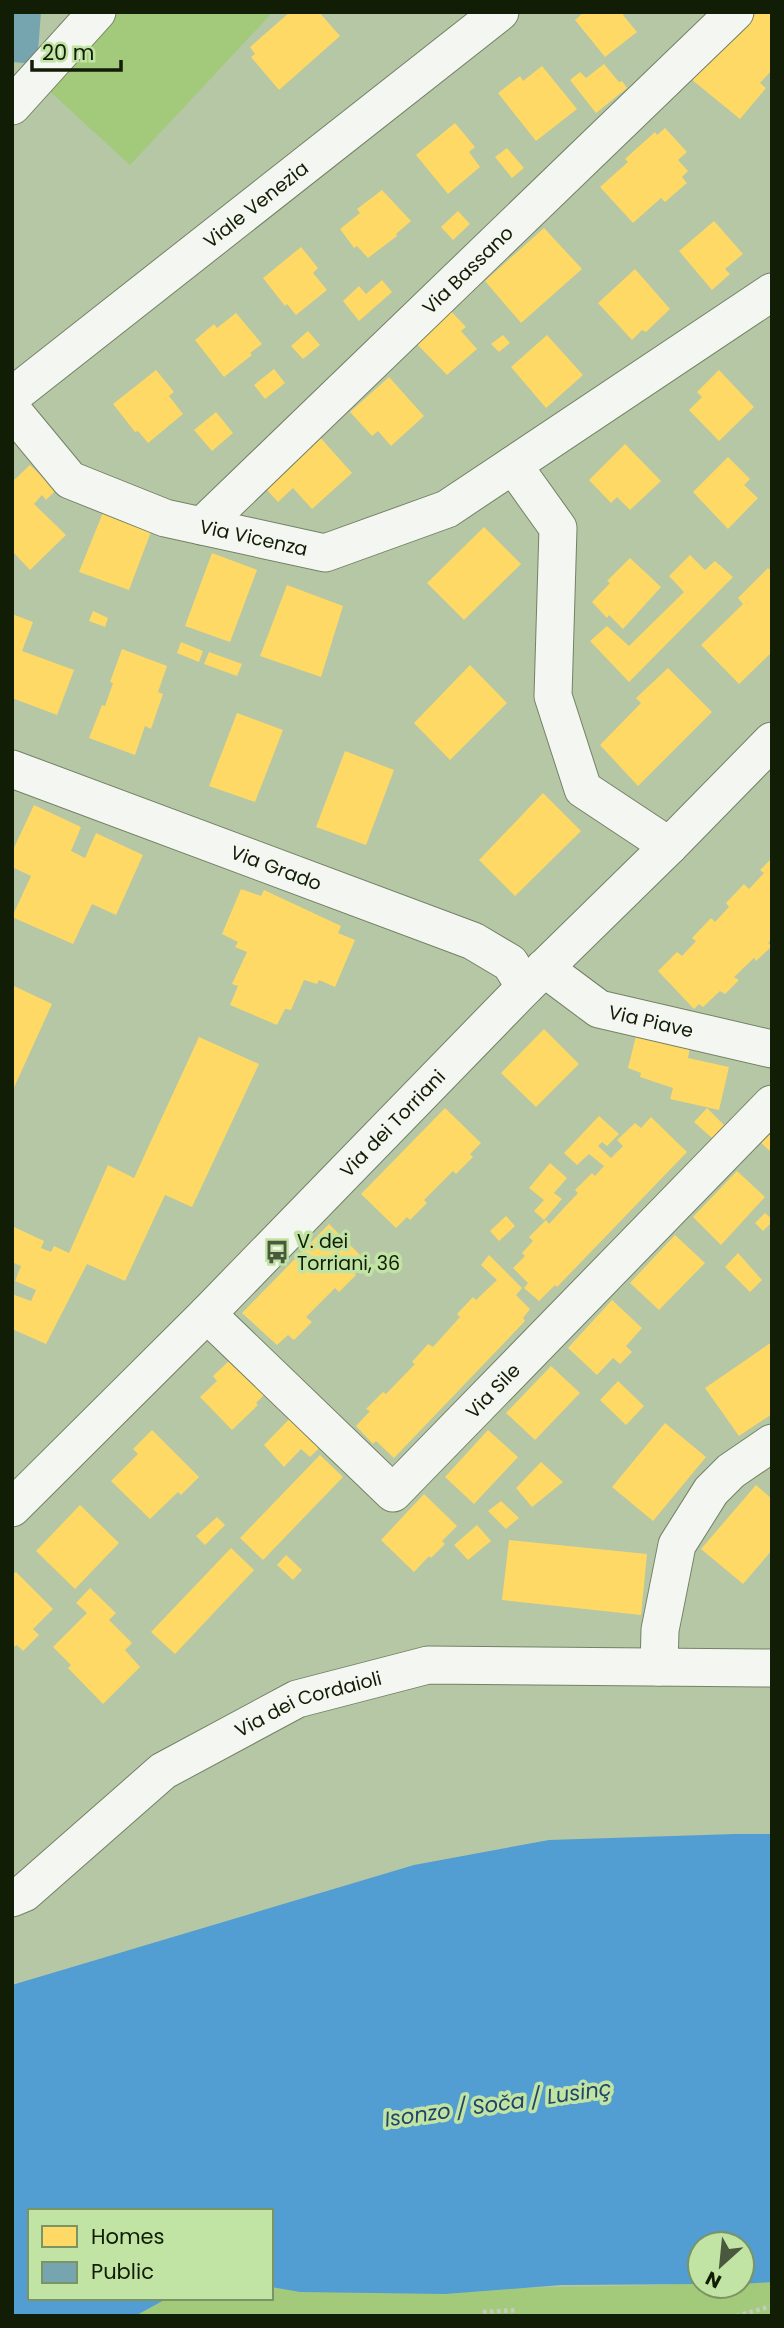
<svg xmlns="http://www.w3.org/2000/svg" width="784" height="2328" font-family="Poppins,sans-serif">
	<rect width="100%" height="100%" fill="#b5c7a4"/>
	<g fill="#a3ca7a">
		<polygon points="113,12 267,12 270,15 130,165 44,86"/>
		<polygon points="772,2274 772,2316 135,2316 168,2298 271,2298 271,2287 300,2292 666,2285 700,2281 700,2286 742,2286 742,2277"/>
	</g>
	<polygon fill="#529dd2" points="735,1834 772,1834 772,2282 742,2284 742,2244 700,2244 700,2284 562,2285 445,2294 300,2292 271,2287 271,2211 30,2211 30,2298 168,2298 135,2316 12,2316 12,1985 414,1865 549,1840"/>
	<g fill="#ffd966">
		<polygon points="290,12 319,12 340,36 279,90 251,57 255,54 250,47"/>
		<polygon points="584,12 625,12 623,15 637,32 605,57 575,20"/>
		<polygon points="747,12 772,14 772,70 760,83 766,88 740,119 691,79"/>
		<polygon points="604,64 619,82 622,81 627,88 596,113 570,80 580,72 586,78"/>
		<polygon points="542,66 577,109 536,141 498,93 520,76 523,81"/>
		<polygon points="455,123 475,147 469,152 480,167 448,194 416,155"/>
		<polygon points="665,128 687,152 678,160 688,171 682,177 687,183 665,202 661,198 633,223 600,187 628,162 625,159 655,132 657,135"/>
		<polygon points="507,148 524,168 512,178 495,157"/>
		<polygon points="382,190 411,221 396,234 397,236 368,258 357,246 354,248 340,229 360,213 357,209"/>
		<polygon points="458,211 470,224 453,240 441,227"/>
		<polygon points="714,221 743,254 725,269 730,274 712,290 679,251"/>
		<polygon points="544,228 582,269 521,323 485,281"/>
		<polygon points="301,247 318,268 313,273 327,290 296,315 287,304 285,306 263,278"/>
		<polygon points="635,269 670,309 646,332 642,330 632,340 598,303"/>
		<polygon points="382,280 392,292 359,321 343,301 359,286 366,294"/>
		<polygon points="448,308 466,327 461,331 477,349 447,375 412,339"/>
		<polygon points="236,313 262,344 250,353 252,355 224,377 195,340 214,324 217,328"/>
		<polygon points="308,331 320,345 303,359 291,346"/>
		<polygon points="503,335 510,343 499,352 491,344"/>
		<polygon points="547,335 583,375 546,408 511,367"/>
		<polygon points="274,369 285,383 265,399 254,385"/>
		<polygon points="156,370 174,392 169,396 183,414 148,443 138,431 135,432 113,404"/>
		<polygon points="719,370 754,407 719,441 689,410 702,397 697,392"/>
		<polygon points="389,377 424,416 391,446 378,431 372,436 350,412"/>
		<polygon points="216,412 233,433 212,451 194,430"/>
		<polygon points="318,435 352,473 312,509 293,488 278,502 259,481"/>
		<polygon points="625,444 661,481 630,510 617,497 611,503 589,480"/>
		<polygon points="728,457 750,479 744,485 758,498 728,529 693,492"/>
		<polygon points="30,465 56,490 46,500 42,495 34,504 66,535 30,570 12,551 12,482"/>
		<polygon points="104,510 152,529 129,590 79,572"/>
		<polygon points="484,527 521,564 464,620 427,583"/>
		<polygon points="212,553 257,570 230,642 185,626"/>
		<polygon points="690,555 705,570 715,561 733,577 629,682 590,641 607,626 629,646 684,592 669,576"/>
		<polygon points="630,558 661,587 623,629 609,615 607,618 592,602 610,583 607,581"/>
		<polygon points="768,568 772,572 772,652 739,684 701,645 743,604 738,598"/>
		<polygon points="287,585 343,606 321,677 260,656"/>
		<polygon points="93,611 108,618 105,627 89,621"/>
		<polygon points="12,614 33,622 22,651 74,670 57,715 12,698"/>
		<polygon points="181,642 203,651 199,662 177,653"/>
		<polygon points="122,649 167,666 158,692 163,694 151,729 145,726 135,755 89,738 102,705 105,706 113,683 110,682"/>
		<polygon points="209,652 242,664 237,676 204,664"/>
		<polygon points="470,665 507,703 450,760 414,723"/>
		<polygon points="668,668 712,712 638,786 600,745 641,703 636,698"/>
		<polygon points="237,713 283,730 255,802 209,786"/>
		<polygon points="345,751 394,770 366,845 316,827"/>
		<polygon points="543,793 581,831 515,896 479,860"/>
		<polygon points="34,805 81,827 71,851 85,858 96,833 143,855 116,915 92,904 73,944 12,917 31,876 12,867 12,852"/>
		<polygon points="772,858 772,939 768,943 772,946 756,961 754,958 734,977 739,980 725,994 720,991 703,1007 699,1004 694,1009 658,971 677,952 682,956 696,941 692,938 711,918 715,922 729,907 726,903 744,884 749,889 764,873 760,870"/>
		<polygon points="241,889 261,896 264,890 341,926 338,933 355,940 335,987 319,980 317,984 304,980 291,1010 285,1009 277,1025 230,1005 238,986 232,984 247,952 235,947 238,942 222,934"/>
		<polygon points="12,985 52,1004 12,1092"/>
		<polygon points="544,1029 579,1064 536,1107 501,1073"/>
		<polygon points="637,1032 691,1043 688,1058 729,1067 719,1110 670,1099 673,1088 640,1077 641,1073 628,1068"/>
		<polygon points="199,1037 259,1064 192,1207 165,1195 125,1281 87,1264 46,1344 12,1329 12,1294 31,1301 36,1290 15,1281 21,1266 12,1262 12,1226 44,1241 41,1248 51,1252 54,1246 69,1253 108,1165 134,1178"/>
		<polygon points="445,1108 481,1143 470,1154 473,1157 456,1174 453,1171 424,1200 427,1203 410,1220 407,1217 396,1228 361,1194"/>
		<polygon points="707,1108 724,1125 712,1138 694,1122"/>
		<polygon points="599,1116 619,1134 607,1146 602,1142 598,1146 611,1158 623,1146 617,1140 635,1123 641,1128 651,1117 687,1152 557,1287 555,1285 539,1301 524,1288 528,1283 513,1268 525,1256 522,1253 533,1241 529,1237 546,1220 549,1224 578,1193 575,1190 592,1173 595,1176 604,1166 589,1154 577,1165 564,1153"/>
		<polygon points="772,1130 772,1153 760,1142"/>
		<polygon points="550,1163 567,1178 554,1193 562,1199 544,1220 534,1211 544,1200 529,1188"/>
		<polygon points="737,1171 765,1197 721,1245 693,1217"/>
		<polygon points="765,1213 772,1219 772,1222 763,1231 755,1223"/>
		<polygon points="506,1216 515,1226 499,1241 490,1231"/>
		<polygon points="329,1224 364,1259 352,1271 356,1275 339,1292 335,1288 306,1317 312,1322 294,1340 288,1335 277,1345 242,1313"/>
		<polygon points="675,1235 705,1263 659,1310 630,1283"/>
		<polygon points="738,1253 762,1280 750,1292 725,1267"/>
		<polygon points="489,1255 522,1288 516,1295 530,1309 523,1318 525,1321 394,1458 376,1441 373,1444 356,1426 370,1411 366,1409 383,1392 386,1394 415,1364 412,1362 428,1344 433,1347 460,1317 457,1314 473,1297 476,1300 497,1280 481,1265"/>
		<polygon points="612,1300 642,1328 626,1346 632,1352 620,1364 613,1358 597,1375 568,1348"/>
		<polygon points="772,1342 772,1414 739,1436 705,1388"/>
		<polygon points="230,1360 264,1395 256,1403 258,1405 232,1430 200,1397 217,1381 213,1376"/>
		<polygon points="551,1366 580,1393 535,1440 506,1413"/>
		<polygon points="618,1381 644,1406 626,1425 600,1400"/>
		<polygon points="297,1411 321,1446 310,1457 301,1449 284,1467 264,1445"/>
		<polygon points="665,1423 706,1457 653,1521 612,1487"/>
		<polygon points="152,1430 199,1477 181,1495 178,1492 150,1519 111,1481 138,1454 133,1449"/>
		<polygon points="488,1430 518,1457 474,1504 445,1477"/>
		<polygon points="320,1455 343,1477 263,1560 240,1538"/>
		<polygon points="541,1462 563,1482 532,1507 516,1488"/>
		<polygon points="756,1485 772,1499 772,1550 743,1584 701,1549"/>
		<polygon points="424,1494 457,1526 442,1541 445,1544 431,1558 429,1556 414,1572 381,1540"/>
		<polygon points="501,1501 519,1518 506,1529 488,1511"/>
		<polygon points="80,1505 119,1543 75,1589 36,1551"/>
		<polygon points="217,1517 225,1525 205,1545 196,1536"/>
		<polygon points="477,1525 491,1541 468,1560 454,1545"/>
		<polygon points="509,1540 647,1554 641,1615 502,1600"/>
		<polygon points="231,1548 254,1570 175,1654 151,1632"/>
		<polygon points="286,1555 302,1570 293,1580 277,1565"/>
		<polygon points="16,1572 53,1609 33,1629 39,1635 23,1651 17,1645 12,1648 12,1575"/>
		<polygon points="90,1588 116,1613 109,1620 132,1643 125,1650 140,1667 103,1704 68,1668 71,1665 53,1647 87,1613 76,1603"/>
	</g>
	<polygon fill="#76a5af" points="12,12 41,12 37,64 12,62"/>
	<g fill="none" stroke-linecap="round" stroke-linejoin="round">
		<g stroke="#748166" stroke-width="39">
			<g id="minor">
				<polyline points="12,106 97,12"/>
				<path id="s1" d="M12,396l488,-384"/>
				<path id="s2" d="M12,410l58,70 95,38 160,35 122,-44 325,-217"/>
				<polyline points="513,465 558,528 553,696 583,789 669,846"/>
				<path id="s3" d="M202,526l533,-514"/>
				<path id="s4" d="M12,769l461,172 37,22 15,24"/>
				<path id="s5" d="M544,968l55,41 173,40"/>
				<path id="s6" d="M207,1314l186,179 379,-389"/>
				<path id="s7" d="M12,1508l195,-194 318,-327 144,-141 103,-105"/>
				<polyline points="659,1667 660,1630 677,1545 711,1491 731,1471 772,1443"/>
				<path id="s8" d="M12,1898l12,-5 139,-122 134,-72 131,-34 344,3"/>
			</g>
		</g>
		<g stroke="#c3cabe" stroke-width="4.5" stroke-dasharray="3.5 3.5" stroke-linecap="butt">
			<polyline points="483,2312 518,2310"/>
			<polyline points="736,2316 772,2306"/>
		</g>
		<use href="#minor" stroke="#f4f7f1" stroke-width="37"/>
	</g>
	<defs>
		<g id="bus-bare" transform="scale(1.89)"><path d="M-5-6H5V4H4V6H2V4H-2V6H-4V4H-5ZM-3.5-4V0h7V-4ZM-3.5 1.2v1.5H-2V1.2ZM2 1.2v1.5H3.5V1.2Z" fill="#4a583d" stroke="#c1e3a3" stroke-width="2.5" paint-order="stroke"/></g>
	</defs>
	<g fill-rule="evenodd">
		<use href="#bus-bare" x="277" y="1252"/>
	</g>
	<g text-anchor="middle" stroke-width="7" stroke-linejoin="round" paint-order="stroke">
		<g font-size="19" fill="#111d05" stroke="#c1e3a3">
			<text dy="7" stroke="none"><textPath href="#s1" startOffset="310">Viale Venezia</textPath></text>
			<text dy="7" stroke="none"><textPath href="#s3" startOffset="369">Via Bassano</textPath></text>
			<text dy="7" stroke="none"><textPath href="#s2" startOffset="284">Via Vicenza</textPath></text>
			<text dy="7" stroke="none"><textPath href="#s4" startOffset="282">Via Grado</textPath></text>
			<text dy="7" stroke="none"><textPath href="#s5" startOffset="122">Via Piave</textPath></text>
			<text dy="7" stroke="none"><textPath href="#s7" startOffset="541">Via dei Torriani</textPath></text>
			<text dy="7" stroke="none"><textPath href="#s6" startOffset="401">Via Sile</textPath></text>
			<text dy="7" stroke="none"><textPath href="#s8" startOffset="359">Via dei Cordaioli</textPath></text>
		</g>
		<g font-size="19" fill="#111d05" stroke="#c1e3a3" text-anchor="start">
			<text x="297" y="1248">V. dei<tspan x="297" dy="22">Torriani, 36</tspan></text>
		</g>
		<g font-size="21" font-style="italic" fill="#20456a" stroke="#c1e3a3">
			<text transform="translate(498 2104) rotate(-8)" y="7">Isonzo / Soča / Lusinç</text>
		</g>
	</g>
	<rect width="784" height="2328" fill="none" stroke="#111d05" stroke-width="28"/>
	<rect x="28" y="2209" width="245" height="91" fill="#c1e3a3" stroke="#7b9464" stroke-width="2"/>
	<rect x="42" y="2226" width="35" height="21" fill="#ffd966" stroke="#7b9464" stroke-width="2"/>
	<text x="91" y="2244" font-size="21" fill="#111d05">Homes</text>
	<rect x="42" y="2262" width="35" height="21" fill="#76a5af" stroke="#7b9464" stroke-width="2"/>
	<text x="91" y="2279" font-size="21" fill="#111d05">Public</text>
	<g transform="translate(721 2265) rotate(207)"><circle r="33" fill="#c1e3a3" stroke="#7b9464" stroke-width="2"/>
	<path d="M0-5L12 26L0 18L-12 26Z" fill="#4a583d"/>
	<text y="-10" font-size="19" font-weight="bold" text-anchor="middle" fill="#111d05">N</text>
	</g>
	<path d="M32 60v10h89v-10" fill="none" stroke="#111d05" stroke-width="3.5"/>
	<text x="42" y="60" font-size="21" fill="#111d05" stroke="#c1e3a3" stroke-width="5" paint-order="stroke">20 m</text>
</svg>
